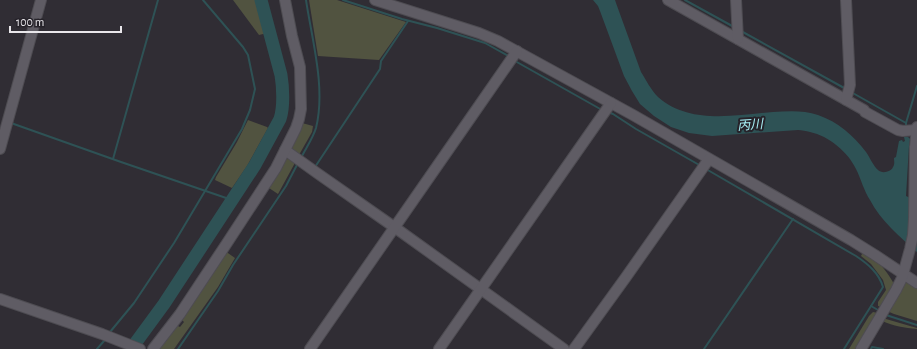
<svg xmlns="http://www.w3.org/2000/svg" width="917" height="349" font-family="'Alegreya Sans','Noto Sans JP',sans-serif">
	<rect width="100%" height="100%" fill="#302d34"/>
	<g fill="#515340">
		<polygon points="233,0 257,0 267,35 263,34 259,35"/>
		<polygon points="309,0 337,0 406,22 379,60 318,56"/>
		<polygon points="248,120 267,127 268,128 247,166 232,188 215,180 216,177 237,142"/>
		<polygon points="302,123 313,126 312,132 299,155 290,150"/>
		<polygon points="288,156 296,161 278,194 269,188 279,172"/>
		<polygon points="225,251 235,258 218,287 174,349 158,349 176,325 180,327 184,322 180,318"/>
		<path d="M863,252c3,1 6,2 9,4 7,5 18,20 22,28l-12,23 -4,-1v-4l8,-12 -3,-10 -12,-16 -10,-8z"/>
		<polygon points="906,282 910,282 917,288 917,321 894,314 887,311 903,284"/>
		<polygon points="873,312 878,313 856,349 849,349 869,316"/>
		<path d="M884,316l2,3 31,9v1c-13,-1 -23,-3 -35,-8z"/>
	</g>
	<path fill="#2e5255" d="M593,0h22l1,3 25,69c5,8 10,18 17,25 32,28 77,18 115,15 15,-1 31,-2 45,3 20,7 35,20 48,37 3,4 8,15 12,18 4,4 13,2 15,-3 2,-3 1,-6 1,-9l2,-1 3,-16 3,-1 1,2 2,-1 -1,-4h4l2,2 -1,7 -3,50 11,5v51c-17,-15 -36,-31 -47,-52 -6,-9 -9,-21 -14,-31 -8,-17 -27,-33 -46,-37 -4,-1 -8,-2 -12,-2l-86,6 -23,-3 -18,-6 -17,-11 -14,-12 -8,-13 -8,-15 -24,-65 -2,-5z"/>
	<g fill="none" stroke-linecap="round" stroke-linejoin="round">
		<g stroke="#2e5255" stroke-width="2">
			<polyline points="343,0 402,19 437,28 485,43 510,57"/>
			<polyline points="685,0 734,27"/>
			<polyline points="741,31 846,89"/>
			<polyline points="515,61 602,110"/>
			<polyline points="851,92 906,123"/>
			<polyline points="608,112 613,114 636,129 701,166"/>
			<polyline points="11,123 121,162 232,200"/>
			<polyline points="906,127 906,123 917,86"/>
			<path d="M301,158c5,-10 12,-20 15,-30 10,-40 -4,-88 -10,-128"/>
			<polyline points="113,159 158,0"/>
			<polyline points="315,167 380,69 381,61 408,21"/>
			<path d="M706,169l150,87c12,8 23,17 27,31l-39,62"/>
			<polyline points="871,306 878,310"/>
			<polyline points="886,315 917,325"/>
			<polyline points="110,332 134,303 174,243 242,129 250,110 255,89 248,55 243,47 203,0"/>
			<polyline points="97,349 104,341"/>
			<polyline points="178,349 218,291 233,265 286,186 298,163"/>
			<polyline points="704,349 793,219"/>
			<polyline points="871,349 872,347 883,349"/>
		</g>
		<path stroke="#2e5255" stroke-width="13" d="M131,349l33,-45 91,-139 25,-46c4,-12 3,-32 1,-44l-20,-75"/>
		<g stroke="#4e4c52" stroke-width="12">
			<g id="minor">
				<polyline points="375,0 479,33 498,41 633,115 851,240 875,255 917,283"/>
				<polyline points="668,0 864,110 865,112 898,130 903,131 916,130"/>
				<polyline points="736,0 738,39"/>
				<polyline points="846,0 850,85 846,100"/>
				<polyline points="0,149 41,0"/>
				<polyline points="285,150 317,173 397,229 564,349"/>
				<polyline points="0,299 102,334 140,349"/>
				<polyline points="153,349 180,314 227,243 276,168 296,128 299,119 301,109 300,67 292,36 285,0"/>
				<polyline points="310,349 467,123 517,51"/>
				<polyline points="439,349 611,103"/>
				<polyline points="574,349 626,277 709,159"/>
				<polyline points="861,349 896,290 902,278 910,249 913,235 914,219 915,147 917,127"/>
			</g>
		</g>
		<use href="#minor" stroke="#5f5c64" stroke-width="10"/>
	</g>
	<g text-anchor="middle" stroke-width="4" stroke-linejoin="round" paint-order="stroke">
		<g font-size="13" font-style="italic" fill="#a6eef4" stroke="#26232a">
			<text transform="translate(750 124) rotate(-4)" y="5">丙川</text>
		</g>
	</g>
	<path d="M10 26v6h111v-6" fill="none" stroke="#e9e7eb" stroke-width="2"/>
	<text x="16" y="26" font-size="12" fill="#e9e7eb" stroke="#26232a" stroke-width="3" paint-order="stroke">100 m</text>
</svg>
